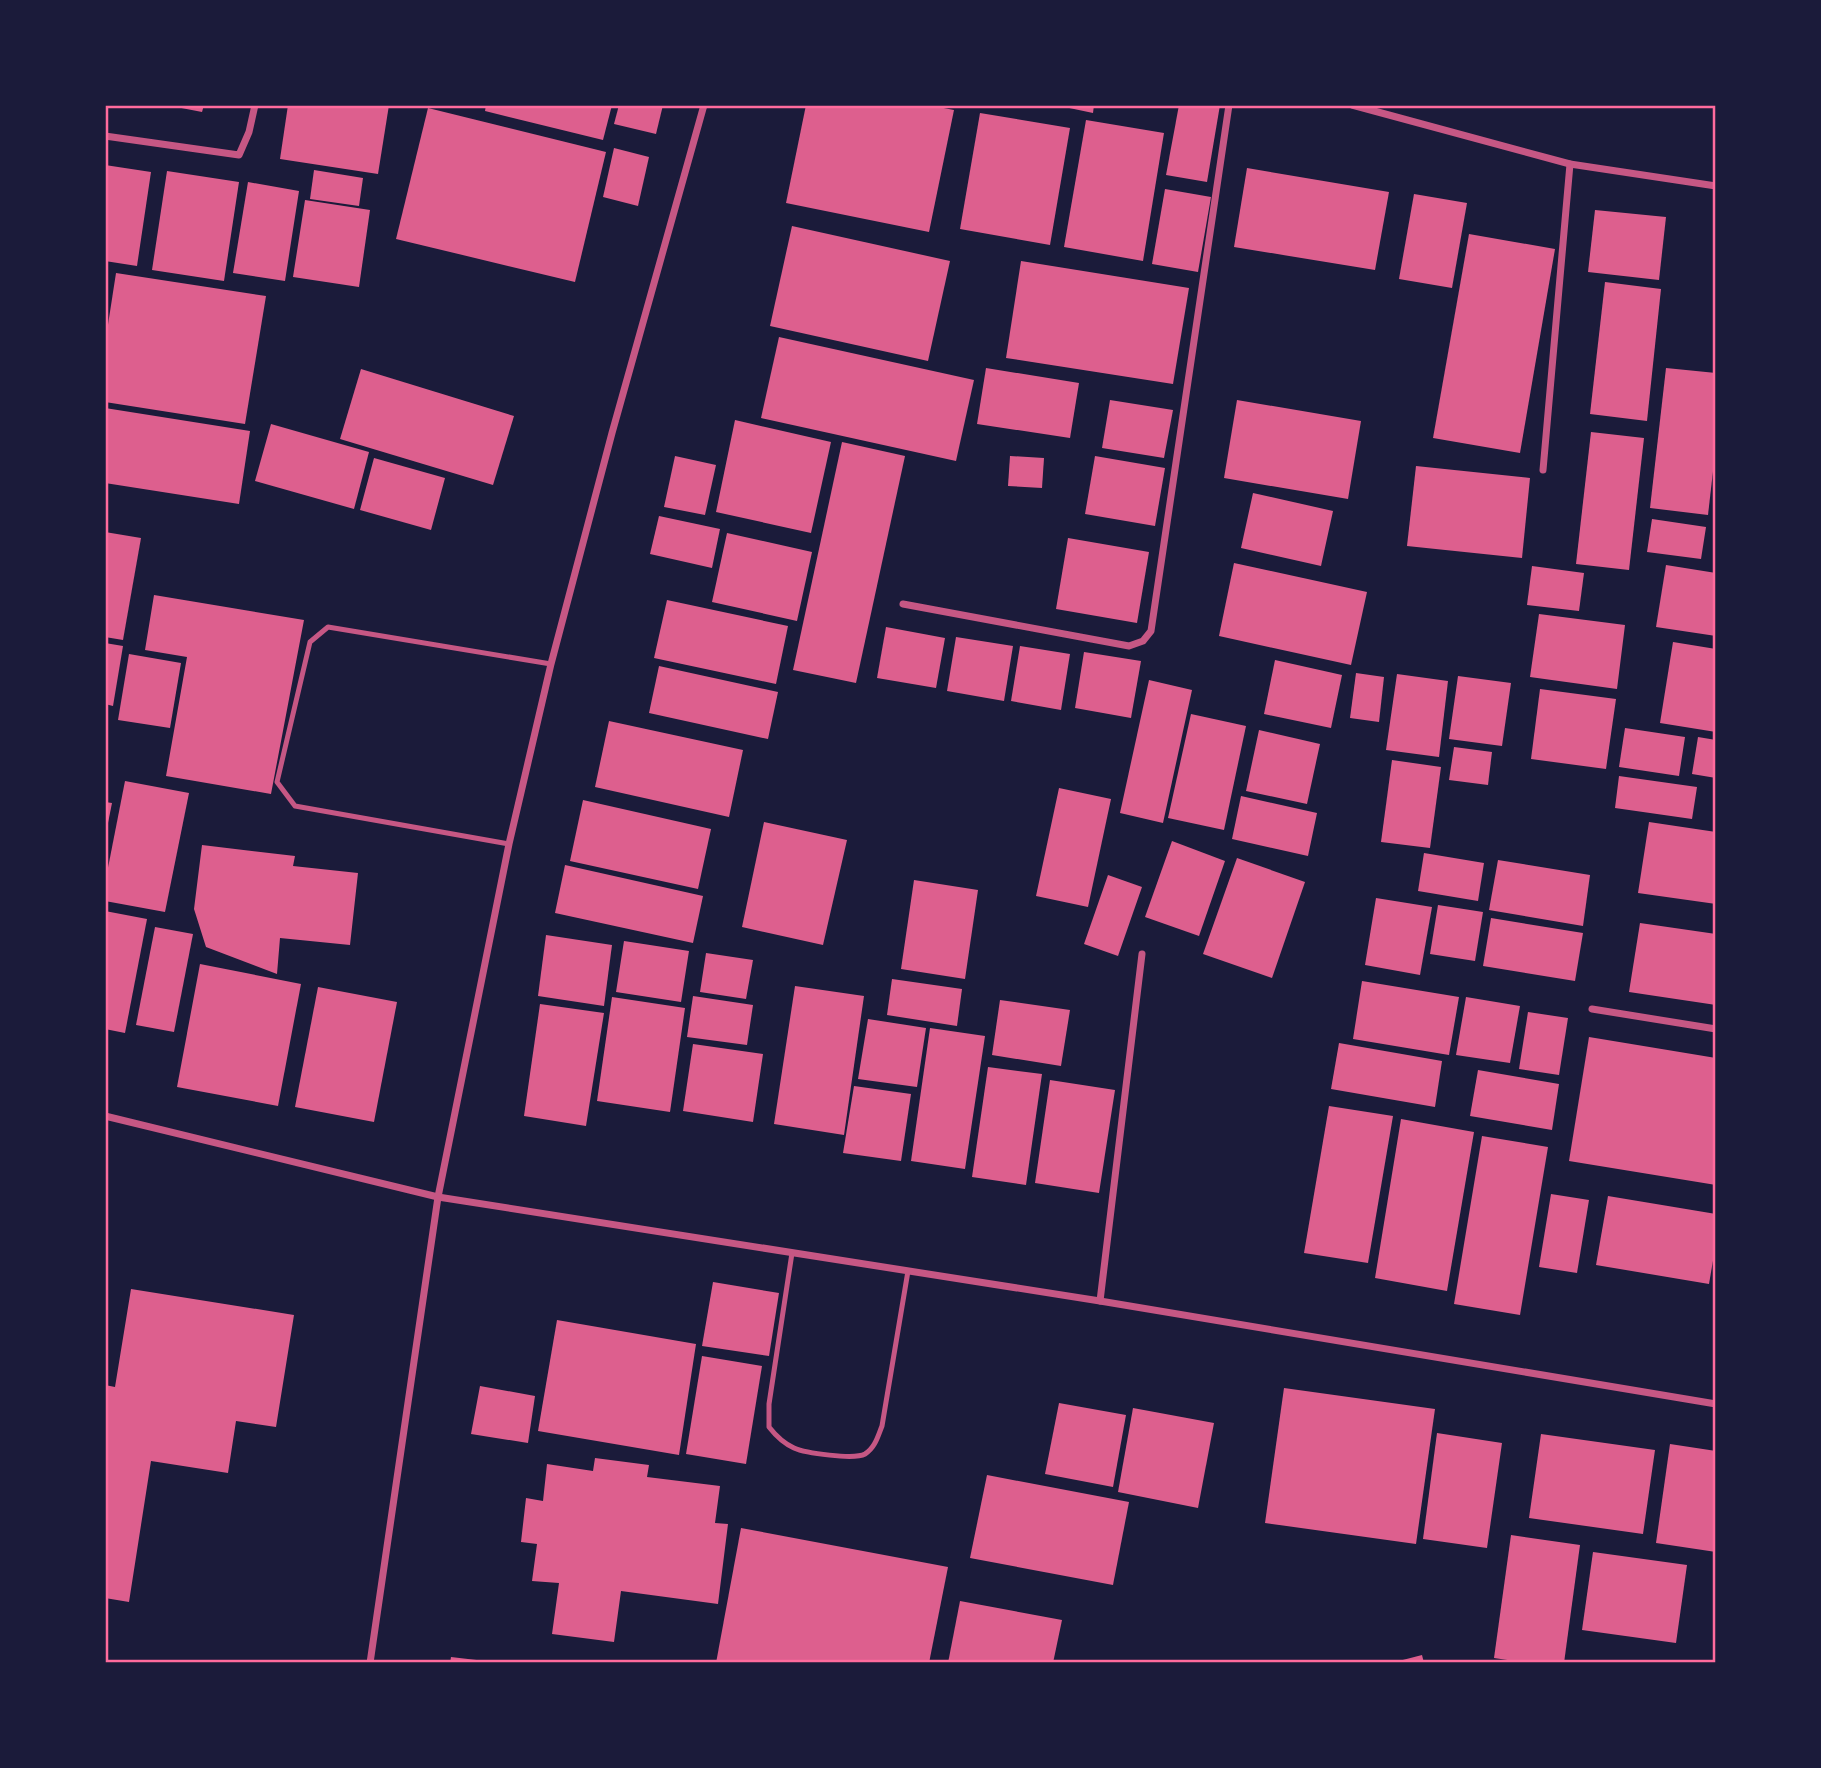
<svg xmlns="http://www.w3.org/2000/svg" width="1821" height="1768" font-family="'Alegreya Sans',sans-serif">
	<rect width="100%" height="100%" fill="#1b1b3a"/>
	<g fill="#dd5f8e">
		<polygon points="166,105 204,105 202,112"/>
		<polygon points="288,105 389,105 378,174 280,159"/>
		<polygon points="486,105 612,105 603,140 485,111"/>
		<polygon points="619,105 663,105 656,134 614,124"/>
		<polygon points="806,105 928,105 954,110 929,232 786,203"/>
		<polygon points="1055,105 1094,105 1093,113"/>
		<polygon points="1179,105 1220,105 1207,182 1166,175"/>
		<polygon points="428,108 606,152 575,282 396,239"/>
		<polygon points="980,113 1070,128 1050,245 960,229"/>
		<polygon points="1086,120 1164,133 1143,261 1064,247"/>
		<polygon points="614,148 649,157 638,206 603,197"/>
		<polygon points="105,165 151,172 137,266 105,261"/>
		<polygon points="1247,168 1389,192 1375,270 1234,247"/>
		<polygon points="314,170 363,178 359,206 310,199"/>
		<polygon points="167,171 239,182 224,281 152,270"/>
		<polygon points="248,182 299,191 285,281 233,273"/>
		<polygon points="1165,189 1211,197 1198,272 1152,264"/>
		<polygon points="1414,194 1467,203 1452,288 1399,279"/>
		<polygon points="305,200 370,210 359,287 293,277"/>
		<polygon points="1595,210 1666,217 1659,280 1588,272"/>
		<polygon points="792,226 950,261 928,361 770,326"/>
		<polygon points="1469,234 1555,249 1520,453 1433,438"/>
		<polygon points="1021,261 1189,288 1173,384 1006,358"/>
		<polygon points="116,273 266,296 245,424 105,402 105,344"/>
		<polygon points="1605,282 1661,289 1647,421 1590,414"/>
		<polygon points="779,337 974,380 956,461 761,418"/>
		<polygon points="986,368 1079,383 1070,438 977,424"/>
		<polygon points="1666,368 1716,373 1716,445 1708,515 1650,508"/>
		<polygon points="361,369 514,416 493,485 340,439"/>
		<polygon points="1110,400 1173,410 1164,458 1102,448"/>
		<polygon points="1237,400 1361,421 1348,499 1224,478"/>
		<polygon points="105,408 250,431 239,504 105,483"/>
		<polygon points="735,420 831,442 811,533 716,512"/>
		<polygon points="271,424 369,452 354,509 255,481"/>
		<polygon points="1591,432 1644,438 1629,570 1576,564"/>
		<polygon points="842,442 905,456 856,683 793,670"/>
		<polygon points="675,456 716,465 705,515 664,507"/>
		<polygon points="1010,456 1044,458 1042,488 1008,486"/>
		<polygon points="1095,456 1165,468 1155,526 1085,514"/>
		<polygon points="374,458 445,478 431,530 360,510"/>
		<polygon points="1416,466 1530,478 1522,558 1407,546"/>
		<polygon points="1253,493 1333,511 1321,566 1241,548"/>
		<polygon points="659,516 720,529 712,568 650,554"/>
		<polygon points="1652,519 1706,527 1701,559 1647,552"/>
		<polygon points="105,532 141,538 123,640 105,637"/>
		<polygon points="727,533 812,552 797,621 712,602"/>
		<polygon points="1068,538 1149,552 1137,623 1056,609"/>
		<polygon points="1234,563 1367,592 1351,665 1219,636"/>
		<polygon points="1666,565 1716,573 1716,636 1656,627"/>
		<polygon points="1532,566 1584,573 1579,611 1527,605"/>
		<polygon points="154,595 304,620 271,794 166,776 187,657 145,650"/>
		<polygon points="667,600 788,626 776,684 654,658"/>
		<polygon points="1539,614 1625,625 1617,689 1530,677"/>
		<polygon points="886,627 945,638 936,688 877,678"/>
		<polygon points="956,637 1013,646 1004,701 947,691"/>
		<polygon points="1673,642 1716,649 1716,732 1660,723"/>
		<polygon points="105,643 123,646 113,706 105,704"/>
		<polygon points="1020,646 1070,654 1061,710 1011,701"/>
		<polygon points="1084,652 1141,661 1131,718 1075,708"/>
		<polygon points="129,654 181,663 170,728 118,720"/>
		<polygon points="1275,660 1342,675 1331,728 1264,714"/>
		<polygon points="659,666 778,692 768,739 649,713"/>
		<polygon points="1356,673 1384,677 1379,722 1350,718"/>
		<polygon points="1397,674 1448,681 1439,757 1386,750"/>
		<polygon points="1458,676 1511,683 1502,746 1449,739"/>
		<polygon points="1149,680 1192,690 1163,823 1120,813"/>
		<polygon points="1540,689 1616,699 1606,769 1531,759"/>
		<polygon points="1191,714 1246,726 1224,830 1168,818"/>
		<polygon points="609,721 743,750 729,817 595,787"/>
		<polygon points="1625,728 1685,737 1679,776 1619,767"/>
		<polygon points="1259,730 1320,744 1307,804 1246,791"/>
		<polygon points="1698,737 1716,740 1716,778 1692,774"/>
		<polygon points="1454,747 1492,752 1488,785 1449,780"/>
		<polygon points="1392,760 1441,767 1430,848 1381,842"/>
		<polygon points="1619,776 1697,787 1692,819 1615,808"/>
		<polygon points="125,781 189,793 165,912 105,901 105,883"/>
		<polygon points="1059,788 1111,799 1088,907 1036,896"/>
		<polygon points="1241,796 1317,813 1308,856 1232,839"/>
		<polygon points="583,800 711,829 698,889 570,861"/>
		<polygon points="105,802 112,803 106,833 105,833"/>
		<polygon points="764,822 847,840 823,945 742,927"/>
		<polygon points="1649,822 1716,832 1716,904 1638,893"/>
		<polygon points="1172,841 1225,861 1199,936 1145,917"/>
		<polygon points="202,845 295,856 293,866 358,873 350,945 280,938 277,974 206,947 194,909"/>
		<polygon points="1424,853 1484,863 1478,901 1418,891"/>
		<polygon points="1237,858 1305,882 1272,978 1203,954"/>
		<polygon points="1498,860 1590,875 1583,926 1489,910"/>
		<polygon points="565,865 703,896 693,943 555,913"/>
		<polygon points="1108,875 1142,887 1118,956 1084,944"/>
		<polygon points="914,880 978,890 965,979 901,969"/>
		<polygon points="1376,898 1432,907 1420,975 1365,965"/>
		<polygon points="1438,905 1483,912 1475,961 1430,954"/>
		<polygon points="105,911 147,919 125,1033 105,1029"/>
		<polygon points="1491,918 1583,933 1575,981 1483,966"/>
		<polygon points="1640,923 1716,934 1716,1005 1629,992"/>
		<polygon points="155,927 193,934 174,1032 136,1025"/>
		<polygon points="546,935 612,945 604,1006 538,996"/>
		<polygon points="624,941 689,951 681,1002 616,992"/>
		<polygon points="706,953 753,960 746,999 700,992"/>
		<polygon points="200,964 301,984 278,1106 177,1087"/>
		<polygon points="892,979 962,989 957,1026 887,1015"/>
		<polygon points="1362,981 1459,997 1449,1055 1353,1039"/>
		<polygon points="795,986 864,996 844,1135 774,1124"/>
		<polygon points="318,987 397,1002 374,1122 295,1107"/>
		<polygon points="693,996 753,1005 747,1045 687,1037"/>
		<polygon points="612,997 685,1008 670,1112 597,1101"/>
		<polygon points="1466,997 1520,1006 1510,1063 1456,1055"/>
		<polygon points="1000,1000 1070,1010 1061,1066 992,1055"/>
		<polygon points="540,1004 604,1013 586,1126 524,1116"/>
		<polygon points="1528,1012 1568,1018 1559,1075 1519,1069"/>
		<polygon points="868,1019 926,1028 917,1087 858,1079"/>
		<polygon points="930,1028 985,1036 965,1169 911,1161"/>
		<polygon points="1589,1037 1716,1058 1716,1185 1569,1161"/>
		<polygon points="1339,1043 1442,1061 1435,1107 1331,1089"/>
		<polygon points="693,1044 763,1054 753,1122 683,1111"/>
		<polygon points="988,1067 1042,1074 1026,1185 972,1177"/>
		<polygon points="1478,1070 1559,1084 1552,1130 1470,1116"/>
		<polygon points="1050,1080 1115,1090 1099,1193 1035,1183"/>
		<polygon points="854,1086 911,1094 901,1161 843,1153"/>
		<polygon points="1329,1106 1393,1116 1368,1263 1304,1253"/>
		<polygon points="1401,1119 1474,1132 1447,1291 1375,1278"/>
		<polygon points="1482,1136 1548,1147 1520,1315 1454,1304"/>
		<polygon points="1551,1194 1589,1200 1577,1273 1539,1267"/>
		<polygon points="1608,1196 1716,1214 1716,1243 1709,1284 1596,1265"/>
		<polygon points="713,1282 779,1293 769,1356 702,1346"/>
		<polygon points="131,1289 294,1315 276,1427 236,1421 228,1473 151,1461 129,1602 105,1598 105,1385 115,1387"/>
		<polygon points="557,1320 696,1344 679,1455 538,1431"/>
		<polygon points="702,1356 762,1366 746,1464 686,1454"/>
		<polygon points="480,1386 535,1396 528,1443 471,1434"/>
		<polygon points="1284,1388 1435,1409 1416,1544 1265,1523"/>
		<polygon points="1059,1403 1126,1415 1113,1487 1045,1474"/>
		<polygon points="1133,1408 1214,1423 1198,1508 1118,1492"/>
		<polygon points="1437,1433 1502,1443 1487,1548 1423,1539"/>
		<polygon points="1541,1434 1655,1450 1643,1534 1529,1518"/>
		<polygon points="1670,1444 1716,1451 1716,1552 1656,1543"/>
		<polygon points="595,1458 649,1465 647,1477 720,1486 715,1523 728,1524 718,1604 621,1591 614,1642 552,1634 559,1583 532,1581 537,1544 521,1542 526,1498 543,1501 547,1464 593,1471"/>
		<polygon points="987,1475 1129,1502 1113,1585 970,1558"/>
		<polygon points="741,1528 948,1567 929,1663 716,1663"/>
		<polygon points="1511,1535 1580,1545 1564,1663 1527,1663 1494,1658"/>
		<polygon points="1593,1552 1687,1565 1676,1643 1582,1630"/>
		<polygon points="960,1601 1062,1620 1053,1663 948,1663"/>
		<polygon points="1422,1655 1424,1663 1395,1663 1395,1662"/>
		<polygon points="451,1657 485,1661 485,1663 450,1663"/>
	</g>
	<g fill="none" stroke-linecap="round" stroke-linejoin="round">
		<g stroke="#c65784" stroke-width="5">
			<polyline points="509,844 295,806 277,782 310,642 328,627 551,664"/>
			<path d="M792,1253l-23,151v23c7,9 14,16 25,21 11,5 60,12 71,6 10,-6 13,-18 17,-28l26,-155"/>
		</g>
		<g stroke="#c65784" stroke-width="7">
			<polyline points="1352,105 1570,164 1716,186"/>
			<polyline points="105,136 239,155 249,132 255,105"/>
			<polyline points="1543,470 1570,164"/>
			<polyline points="903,604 1129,646 1143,641 1151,631 1229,105"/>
			<polyline points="1592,1009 1716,1029"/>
			<polyline points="105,1116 438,1197 1100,1301 1716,1404"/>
			<polyline points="1100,1301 1142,954"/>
			<polyline points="370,1663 438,1197 509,844 551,664 612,433 704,105"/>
		</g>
	</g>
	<rect width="1821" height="1768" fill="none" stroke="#1b1b3a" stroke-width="214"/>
	<rect x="107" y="107" width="1607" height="1554" fill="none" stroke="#ff6b9d" stroke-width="2.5"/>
</svg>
